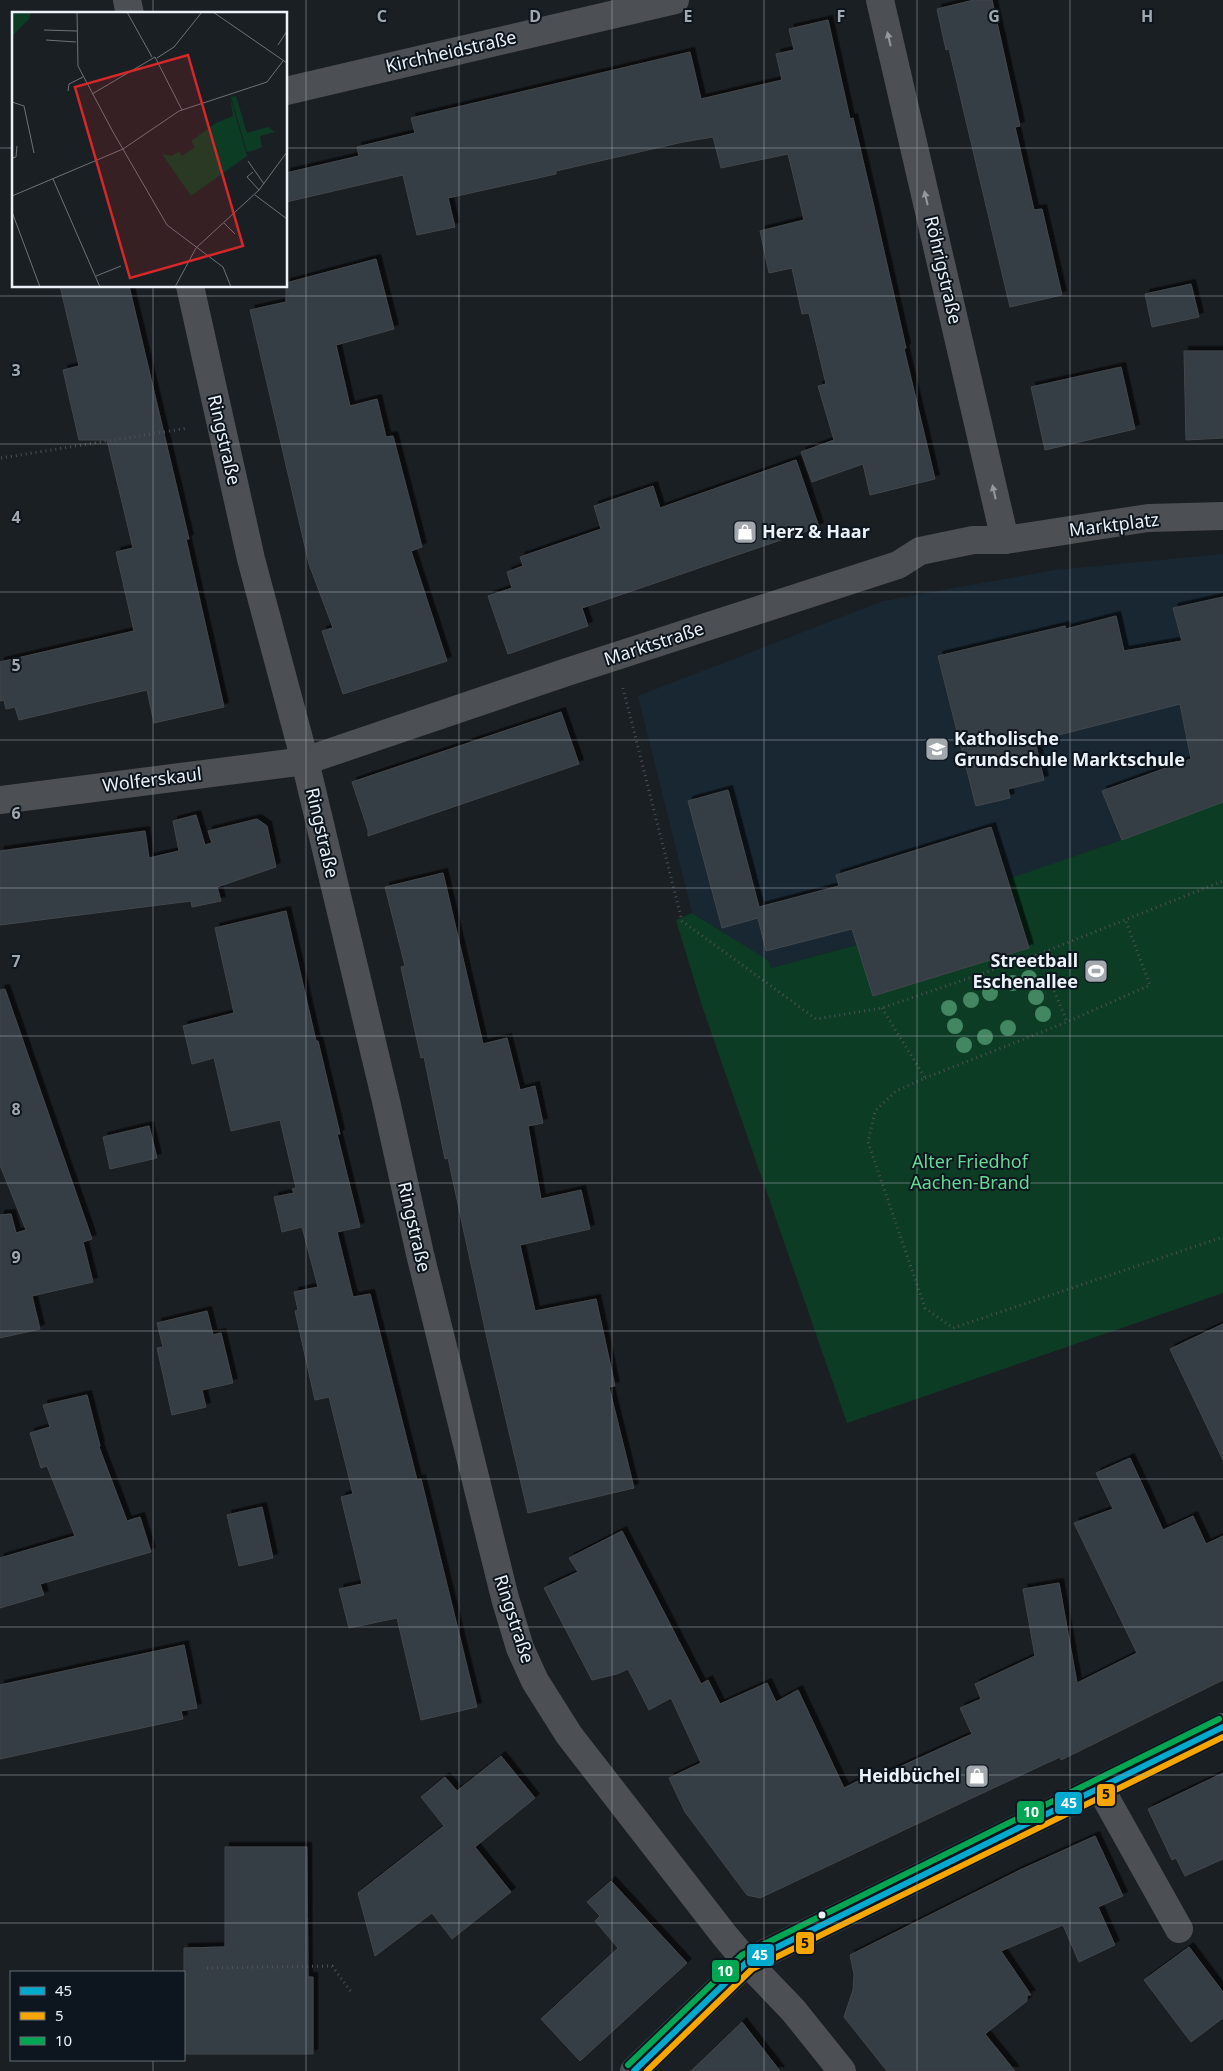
<svg xmlns="http://www.w3.org/2000/svg" width="1223" height="2071" font-family="'Noto Sans',sans-serif">
	<defs>
		<filter id="shadow"><feDropShadow dx="4.5" dy="-4.5" stdDeviation="0" flood-color="#0009"/></filter>
	</defs>
	<rect width="100%" height="100%" fill="#1a1f24"/>
	<polygon fill="#192733" points="1223,554 1223,802 1122,840 1008,880 1029,948 857,945 771,968 768,960 692,913 638,696 883,601 1055,570"/>
	<polygon fill="#0c3c24" points="1223,802 1223,1293 847,1423 702,1006 676,920 692,913 768,960 771,968 857,945 1029,948 1008,879 1122,840"/>
	<g fill="#343d45" stroke="#43474b" filter="url(#shadow)">
		<polygon points="974,0 992,0 1020,126 1015,127 1034,210 1042,209 1062,295 1010,307 949,49 946,50 937,9"/>
		<polygon points="828,20 850,119 853,118 873,203 906,348 904,349 935,479 870,495 863,464 812,482 801,452 834,440 818,386 826,384 809,313 802,314 792,268 769,273 760,231 804,220 788,154 721,168 713,137 683,142 556,171 556,174 448,198 455,227 417,235 403,175 286,202 286,173 359,156 357,147 415,133 411,118 690,52 701,99 782,80 776,54 794,50 789,29"/>
		<polygon points="376,259 394,329 336,345 350,406 377,399 386,437 393,436 422,547 411,551 447,661 343,694 322,631 333,628 309,564 250,310 286,302 286,283"/>
		<polygon points="1191,284 1199,317 1152,327 1145,294"/>
		<polygon points="60,286 129,286 189,539 186,539 224,707 154,723 147,690 19,720 15,707 6,709 4,700 0,701 0,662 134,631 116,552 133,548 107,440 79,440 63,370 79,366"/>
		<polygon points="1184,351 1223,351 1223,438 1186,440"/>
		<polygon points="1121,367 1135,429 1045,450 1031,387"/>
		<polygon points="796,460 819,527 582,608 588,626 508,654 488,596 512,588 507,572 523,566 520,557 601,529 594,506 653,486 660,508"/>
		<polygon points="1223,597 1223,802 1122,840 1102,791 1191,759 1180,704 1035,741 1044,780 1008,789 1010,798 976,806 938,656 1065,626 1066,629 1116,616 1124,651 1182,641 1173,608"/>
		<polygon points="561,712 579,764 368,836 368,830 352,782"/>
		<polygon points="728,790 759,907 839,886 836,875 991,827 1029,948 873,996 852,929 766,951 758,918 722,928 688,801"/>
		<polygon points="196,815 205,845 212,843 208,831 257,819 267,826 276,867 217,887 221,901 192,907 191,901 0,925 0,851 145,831 149,858 179,851 173,821"/>
		<polygon points="443,873 483,1044 507,1038 520,1090 535,1086 543,1123 528,1126 541,1199 581,1190 590,1229 520,1245 535,1311 596,1299 615,1386 609,1387 634,1488 528,1513 488,1343 448,1158 445,1159 424,1057 421,1058 411,1013 401,967 405,966 385,887"/>
		<polygon points="286,911 316,1041 318,1041 340,1134 337,1134 360,1227 337,1232 353,1297 370,1294 417,1480 421,1479 477,1707 421,1720 397,1618 349,1628 339,1589 362,1584 341,1497 353,1494 329,1397 315,1400 295,1311 298,1310 294,1292 318,1287 302,1227 282,1232 274,1197 294,1193 292,1189 296,1188 280,1120 231,1131 214,1058 192,1064 183,1026 234,1013 215,928"/>
		<polygon points="5,989 92,1239 83,1242 93,1282 32,1296 40,1329 0,1338 0,1215 11,1214 16,1233 26,1230 0,1165 0,990"/>
		<polygon points="149,1126 157,1158 110,1169 103,1137"/>
		<polygon points="207,1311 213,1335 221,1333 233,1383 202,1390 206,1407 172,1415 157,1348 163,1347 157,1323"/>
		<polygon points="1223,1324 1223,1460 1170,1349"/>
		<polygon points="87,1395 100,1446 99,1447 127,1521 140,1517 151,1552 40,1584 44,1595 0,1608 0,1558 75,1536 47,1466 41,1468 30,1433 50,1427 43,1405"/>
		<polygon points="1130,1458 1163,1530 1193,1516 1206,1544 1223,1536 1223,1680 1061,1760 1060,1757 972,1798 760,1898 747,1895 685,1812 669,1778 701,1763 671,1698 649,1710 628,1669 617,1674 592,1680 544,1588 578,1572 569,1558 622,1531 701,1684 708,1680 720,1704 767,1683 776,1702 798,1690 844,1788 860,1780 862,1784 972,1734 960,1708 981,1699 975,1684 1035,1656 1023,1589 1059,1583 1077,1683 1137,1653 1074,1523 1113,1509 1096,1473"/>
		<polygon points="262,1507 273,1558 239,1566 227,1515"/>
		<polygon points="184,1645 197,1708 181,1711 183,1719 0,1759 0,1685"/>
		<polygon points="501,1756 535,1798 475,1847 511,1892 452,1939 432,1913 375,1956 358,1893 444,1826 421,1797 445,1777 457,1791"/>
		<polygon points="1223,1773 1223,1859 1185,1876 1176,1858 1172,1860 1148,1809"/>
		<polygon points="1095,1836 1123,1896 1098,1907 1115,1945 1079,1962 1063,1925 1001,1951 1031,1995 1027,1995 1027,2001 985,2034 1015,2071 887,2071 844,2017 853,1990 854,1974 850,1955 1020,1870"/>
		<polygon points="225,1847 307,1847 308,1977 313,1977 313,2054 184,2054 184,1948 225,1947"/>
		<polygon points="611,1881 687,1963 580,2061 541,2019 618,1948 595,1921 600,1916 587,1902"/>
		<polygon points="1189,1947 1223,1992 1223,2018 1191,2042 1144,1980"/>
		<polygon points="742,2022 780,2071 691,2071"/>
	</g>
	<g fill="none" stroke-linecap="round" stroke-linejoin="round">
		<g stroke="#4d5054" stroke-width="3" stroke-dasharray="1 4" stroke-linecap="butt">
			<polyline points="1,458 188,428"/>
			<polyline points="623,688 682,921 816,1019 882,1008 1039,954 1223,881"/>
			<polyline points="1039,954 1067,1022"/>
			<polyline points="882,1008 925,1078 896,1091 875,1111 868,1142 925,1308 953,1328 1223,1237"/>
			<polyline points="925,1078 1067,1022 1150,985 1125,919"/>
			<polyline points="207,1968 332,1966 352,1993"/>
		</g>
		<g stroke="#4c5054" stroke-width="28">
			<polyline points="127,0 130,14"/>
			<polyline points="880,0 1005,540"/>
			<polyline points="286,91 675,0"/>
			<polyline points="190,286 251,559 305,761 386,1101 420,1254 505,1598 520,1648 535,1681 569,1735 725,1936 747,1962 793,2010 842,2071"/>
			<polyline points="0,800 305,761 567,672 898,565 920,551 973,540 1005,540 1148,518 1223,516"/>
			<polyline points="1100,1788 1179,1929"/>
			<polyline points="634,2071 747,1962 1223,1727"/>
		</g>
		<g stroke="#0d161e" stroke-width="10">
			<polyline id="bus-1" points="634,2071 747,1962 1223,1727"/>
		</g>
		<g stroke="#0d161e" stroke-width="10">
			<polyline id="bus-2" points="647,2071 752,1969 1223,1737"/>
		</g>
		<g stroke="#0d161e" stroke-width="10">
			<polyline id="bus-3" points="628,2065 742,1955 1219,1719"/>
		</g>
		<use href="#bus-1" stroke="#00a9ce" stroke-width="6"/>
		<use href="#bus-2" stroke="#f7a600" stroke-width="6"/>
		<use href="#bus-3" stroke="#00a651" stroke-width="6"/>
	</g>
	<g fill="#438662">
		<circle cx="1029" cy="978" r="8"/>
		<circle cx="1013" cy="983" r="8"/>
		<circle cx="990" cy="993" r="8"/>
		<circle cx="1036" cy="997" r="8"/>
		<circle cx="971" cy="1000" r="8"/>
		<circle cx="949" cy="1008" r="8"/>
		<circle cx="1043" cy="1014" r="8"/>
		<circle cx="955" cy="1026" r="8"/>
		<circle cx="1008" cy="1028" r="8"/>
		<circle cx="985" cy="1037" r="8"/>
		<circle cx="964" cy="1045" r="8"/>
	</g>
	<defs><path id="oneway-solid" d="M-6-.8H1V-3.2L6.5 0L1 3.2V.8H-6Z" transform="scale(1.25)"/></defs>
	<g fill="#94999e">
		<use href="#oneway-solid" transform="translate(889 39) rotate(-103)"/>
		<use href="#oneway-solid" transform="translate(926 198) rotate(-103)"/>
		<use href="#oneway-solid" transform="translate(994 492) rotate(-103)"/>
	</g>
	<path fill="none" stroke="#a2a8ae" stroke-width="1" stroke-opacity="0.55" d="M153,0v14M306,0v2071M459,0v2071M612,0v2071M764,0v2071M917,0v2071M1070,0v2071M0,148h14M286,148h937M153,286v1686M0,296h1223M0,444h1223M0,592h1223M0,740h1223M0,888h1223M0,1036h1223M0,1183h1223M0,1331h1223M0,1479h1223M0,1627h1223M0,1775h1223M0,1923h1223M153,2060v11"/>
	<defs>
		<g id="shop-square" transform="scale(1.25)"><rect x="-9" y="-9" width="18" height="18" rx="4" fill="#a2a8ae" stroke="#0d161e"/><path d="M-5-2.5h2.3a2.7 3.5 0 0 1 5.4 0H5L5.5 6h-11ZM-1.5-2.5h3a1.5 2.3 0 0 0-3 0Z" fill="#fff"/></g>
		<g id="school-square" transform="scale(1.25)"><rect x="-9" y="-9" width="18" height="18" rx="4" fill="#a2a8ae" stroke="#0d161e"/><path d="M0-5L7-2L0 1L-7-2ZM-4 1L0 2.5L4 1V4Q0 6-4 4Z" fill="#fff"/></g>
		<g id="stadium-square" transform="scale(1.25)"><rect x="-9" y="-9" width="18" height="18" rx="4" fill="#a2a8ae" stroke="#0d161e"/><path d="M0-5a6.5 5 0 1 0 0 10a6.5 5 0 1 0 0-10ZM-3.5-1.8h7v3.6h-7Z" fill="#fff"/></g>
	</defs>
	<g fill-rule="evenodd">
		<use href="#shop-square" x="745" y="532"/>
		<use href="#school-square" x="937" y="749"/>
		<use href="#stadium-square" x="1096" y="971"/>
		<use href="#shop-square" x="977" y="1776"/>
	</g>
	<circle fill="#ebf2f8" stroke="#0d161e" stroke-width="2" cx="822" cy="1915" r="4.5"/>
	<g text-anchor="middle" stroke-width="4" stroke-linejoin="round" paint-order="stroke">
		<g font-size="18" fill="#ebf2f8" stroke="#0d161e">
			<text transform="translate(451 52) rotate(-13)" y="6">Kirchheidstraße</text>
			<text transform="translate(943 270) rotate(77)" y="6">Röhrigstraße</text>
			<text transform="translate(224 440) rotate(77)" y="6">Ringstraße</text>
			<text transform="translate(1114 525) rotate(-7)" y="6">Marktplatz</text>
			<text transform="translate(654 644) rotate(-18)" y="6">Marktstraße</text>
			<text transform="translate(152 780) rotate(-7)" y="6">Wolferskaul</text>
			<text transform="translate(322 833) rotate(77)" y="6">Ringstraße</text>
			<text transform="translate(414 1227) rotate(77)" y="6">Ringstraße</text>
			<text transform="translate(514 1619) rotate(72)" y="6">Ringstraße</text>
		</g>
		<g font-size="18" font-weight="bold" fill="#ebf2f8" stroke="#0d161e" text-anchor="start">
			<text x="762" y="538">Herz &amp; Haar</text>
			<text x="954" y="745">Katholische<tspan x="954" dy="21">Grundschule Marktschule</tspan></text>
			<text x="1078" y="967" text-anchor="end">Streetball<tspan x="1078" dy="21">Eschenallee</tspan></text>
			<text x="960" y="1782" text-anchor="end">Heidbüchel</text>
		</g>
		<g font-size="18" fill="#65da95" stroke="#0d161e">
			<text x="970" y="1168">Alter Friedhof<tspan x="970" dy="21">Aachen-Brand</tspan></text>
		</g>
	</g>
	<g transform="translate(12 12)">
		<rect width="275" height="275" fill="#1a1f24"/>
		<path d="M0,0h19l-2,7 -17,17zM218,84l17,60 -56,40 -29,-42 10,2 7,-5 3,5 13,-9 -4,-6 25,-18 17,-7zM224,84l11,37 21,-6 7,5 -15,4 2,11 -10,4 -5,1 -16,-55z" fill="#0c3c24"/>
		<path fill="none" stroke="#6e7379" stroke-width="1" d="M65,0l1,54 35,66 54,93 56,42 8,20M115,0l25,45M201,0l74,51M32,18l33,1M34,28l30,2M266,33l9,-14M145,46l17,-11 28,-35M56,79l1,-7 14,-7M80,82l63,-37 27,53M0,90l12,4 10,47M0,146l4,-1 1,-11M236,149l16,23M241,160l-6,5 12,13M41,167l47,108M243,183l32,24M0,184l111,-47 56,-38 88,-29 16,-21M0,200l28,75M212,211l11,11M84,264l25,-10M163,275l21,-39 63,-58 28,-38"/>
		<path fill="#d62828" fill-opacity="0.15" stroke="#d62828" stroke-width="2.5" d="M176,43l55,191 -113,32 -55,-191z"/>
		<rect width="275" height="275" fill="none" stroke="#ebf2f8" stroke-width="2.5"/>
	</g>
	<g font-size="16" text-anchor="middle" font-weight="bold" fill="#a2a8ae" stroke="#0d161e" stroke-width="4" stroke-linejoin="round" paint-order="stroke">
		<text x="382" y="22">C</text>
		<text x="535" y="22">D</text>
		<text x="688" y="22">E</text>
		<text x="841" y="22">F</text>
		<text x="994" y="22">G</text>
		<text x="1147" y="22">H</text>
		<text x="16" y="376">3</text>
		<text x="16" y="523">4</text>
		<text x="16" y="671">5</text>
		<text x="16" y="819">6</text>
		<text x="16" y="967">7</text>
		<text x="16" y="1115">8</text>
		<text x="16" y="1263">9</text>
	</g>
	<g stroke="#0d161e" stroke-width="2">
		<rect x="1096" y="1783" width="20" height="24" rx="5" fill="#f7a600"/>
		<rect x="1054" y="1791" width="29" height="24" rx="5" fill="#00a9ce"/>
		<rect x="1016" y="1800" width="29" height="24" rx="5" fill="#00a651"/>
		<rect x="795" y="1931" width="20" height="24" rx="5" fill="#f7a600"/>
		<rect x="746" y="1943" width="29" height="24" rx="5" fill="#00a9ce"/>
		<rect x="711" y="1959" width="29" height="24" rx="5" fill="#00a651"/>
	</g>
	<g font-size="14" text-anchor="middle" font-weight="bold" fill="#fff">
		<text x="1069" y="1808">45</text>
		<text x="1031" y="1817">10</text>
		<text x="760" y="1960">45</text>
		<text x="725" y="1976">10</text>
	</g>
	<g font-size="14" text-anchor="middle" font-weight="bold" fill="#111">
		<text x="1106" y="1799">5</text>
		<text x="805" y="1948">5</text>
	</g>
	<rect x="10" y="1971" width="175" height="90" fill="#0d161e" stroke="#666e75"/>
	<rect x="20" y="1987" width="25" height="8" fill="#00a9ce" stroke="#666e75"/>
	<text x="55" y="1996" font-size="15" fill="#ebf2f8">45</text>
	<rect x="20" y="2012" width="25" height="8" fill="#f7a600" stroke="#666e75"/>
	<text x="55" y="2021" font-size="15" fill="#ebf2f8">5</text>
	<rect x="20" y="2037" width="25" height="8" fill="#00a651" stroke="#666e75"/>
	<text x="55" y="2046" font-size="15" fill="#ebf2f8">10</text>
</svg>
